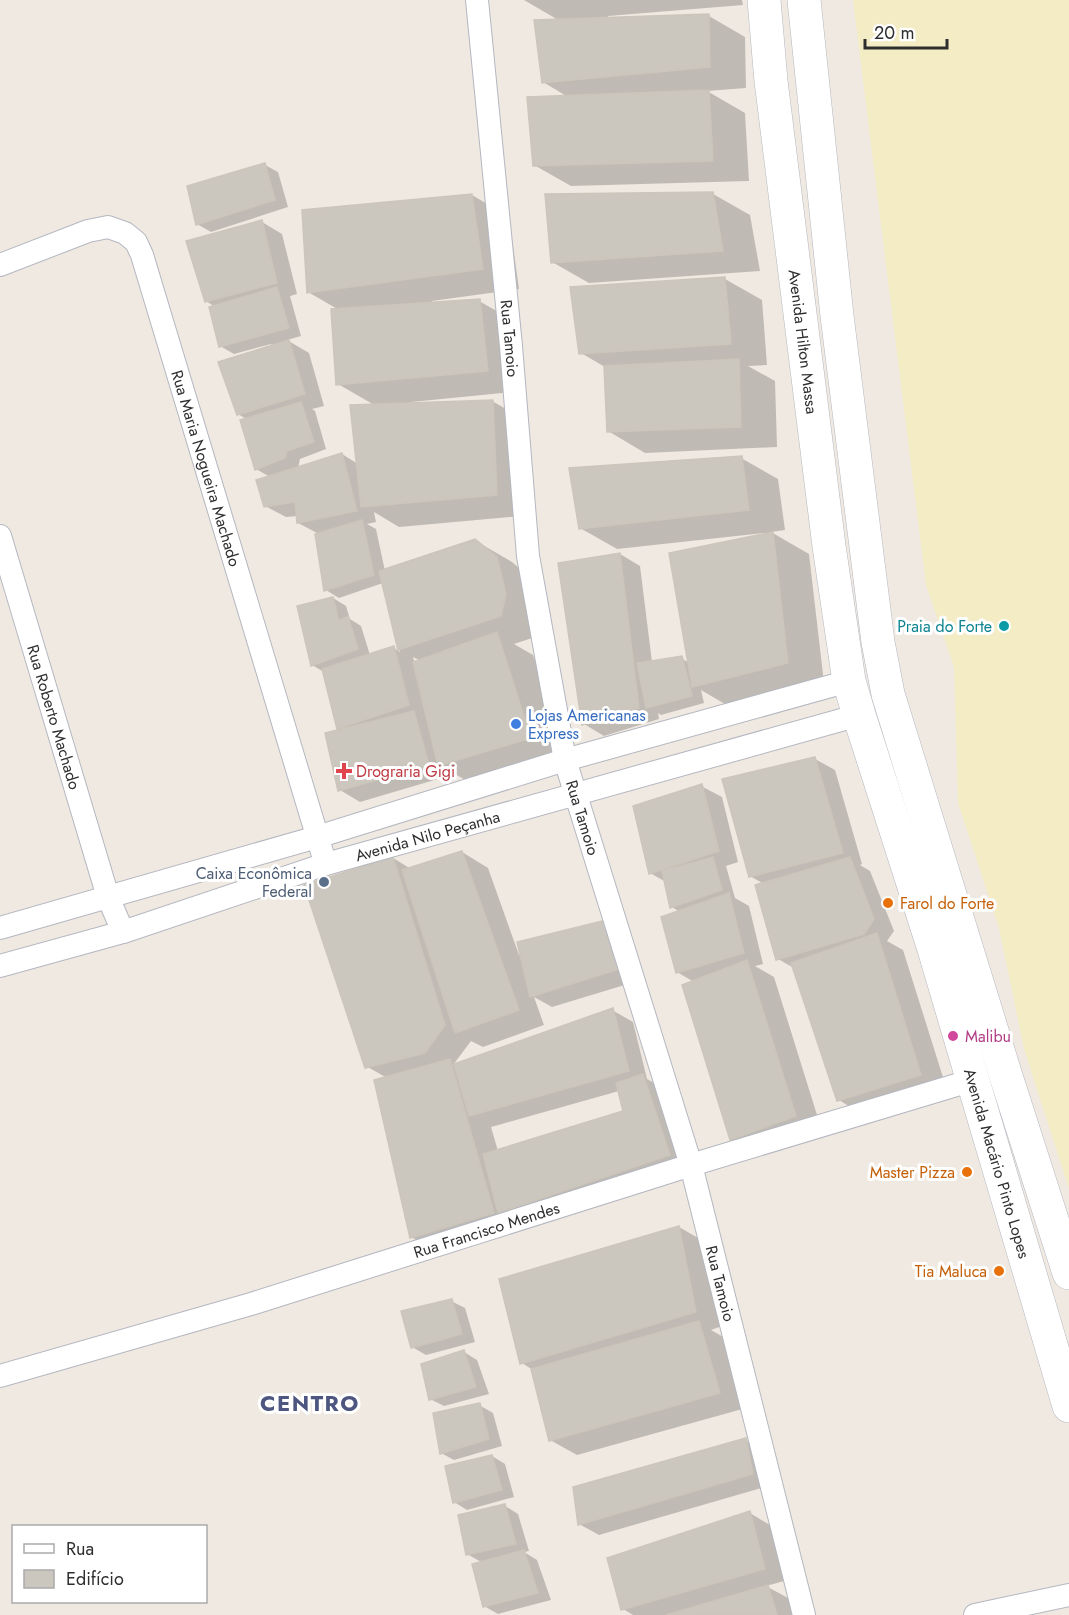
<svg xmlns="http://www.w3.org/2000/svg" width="1069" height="1615" font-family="Jost,sans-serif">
	<rect width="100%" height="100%" fill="#efe9e1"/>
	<polygon fill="#f3ecc5" points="853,0 1069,0 1069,1189 1024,1049 999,928 958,803 954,667 926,585"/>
	<g fill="#0003" fill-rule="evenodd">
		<polygon points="524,0 742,0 743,5 608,16 608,19 709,16 745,37 746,88 707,91 745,113 749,181 571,186 534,165 568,97 543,82 560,21"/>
		<polygon points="265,165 278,172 288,207 211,232 197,224"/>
		<polygon points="713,194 750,215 760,271 589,283 552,262"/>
		<path d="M472,195l37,22 10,72 -87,12 1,3 46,-3 37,21 8,69 -113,11v2l81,-3 37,21 4,93 -134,12 -25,-15 2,10 -9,2 9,5 9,42 89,-31 38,22 21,18 5,56 -24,8 19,11 34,104 -91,27 -30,-17 2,7 -88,26 -20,-12 2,-60 -4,-2 -14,-56 -12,-7 21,-67 13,8 4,13 11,7 9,29 24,-7 6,4 -17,-69 -44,15 -13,-8 -9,-57 -19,-10v-7l-12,1 -21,-11 5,-29 -14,-8 -8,-49 -10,-6 34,-68 -1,-2 -37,10 -14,-8 -5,-39 -9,-6 56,-79 20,12 15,60 -7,2 11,40 -14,4 22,13 15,53 -12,3 3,2 11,38 -26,10 -2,9 44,-14 16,10 18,-58 -38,-22 1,-74 -31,-18zM413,657l8,4 -6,3z"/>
		<polygon points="725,279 762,300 767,365 748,366 775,381 777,447 645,453 608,431 605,367 581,353"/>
		<polygon points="741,458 778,479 785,530 771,532 809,554 824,683 730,707 701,690 704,703 661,715 658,713 659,719 604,736 584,724 620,554 640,566 652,662 681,658 689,663 764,535 764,533 617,549 580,528"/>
		<polygon points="815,759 835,770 862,864 860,865 870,871 894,931 887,941 903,950 947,1090 865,1116 839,1100 794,968 778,959 764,884 750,876"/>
		<polygon points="701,786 722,797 738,862 726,866 735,898 749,906 763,964 755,966 774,977 822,1131 758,1154 731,1139 694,982 677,972 680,912 672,907 666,882 650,873"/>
		<path d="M462,852l26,16 31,87 87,-34 35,59 -89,27 -18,-10 10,28 -61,22 -12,-6 -18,24 159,-55 21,12 14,57 22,12 27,79 -258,82 -27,-15 -24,-159 -21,-12 27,-208 18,11zM619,1091l6,21 -127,39 -7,-24z"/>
		<polygon points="679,1227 705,1242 722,1326 711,1330 725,1338 746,1408 577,1455 550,1440 533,1370 522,1363"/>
		<polygon points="451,1301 465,1308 475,1342 426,1355 412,1347"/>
		<polygon points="464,1352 477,1360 489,1394 444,1406 430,1399"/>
		<polygon points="479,1405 493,1413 502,1446 454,1460 441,1453"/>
		<polygon points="745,1440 766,1451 772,1485 599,1535 579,1524"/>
		<polygon points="492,1456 505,1464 514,1497 467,1510 454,1502"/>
		<polygon points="505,1506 518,1514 529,1551 524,1552 537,1560 551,1600 498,1614 484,1606 483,1563 467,1554"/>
		<polygon points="750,1513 770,1525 784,1581 766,1586 788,1598 793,1615 633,1615 623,1609"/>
	</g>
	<g fill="#cbc7bf" stroke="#cbc5ba" stroke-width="1.5">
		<polygon points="709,14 710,67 542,83 534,20"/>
		<polygon points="709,90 713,161 533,166 527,97"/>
		<polygon points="265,163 275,200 196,225 187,186"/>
		<polygon points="713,192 723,251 551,263 545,194"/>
		<polygon points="472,194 483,269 307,293 302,210"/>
		<polygon points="262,220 277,283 205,302 186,241"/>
		<polygon points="725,277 731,344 579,354 570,287"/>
		<polygon points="277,287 289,328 219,347 209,307"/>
		<polygon points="480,299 488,371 336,385 331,309"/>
		<polygon points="289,340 305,394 237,415 218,362"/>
		<polygon points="739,359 741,427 607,432 604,366"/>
		<polygon points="493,400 497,495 361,507 350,405"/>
		<polygon points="301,402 314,442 287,451 285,458 255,470 240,420"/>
		<polygon points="342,453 357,511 297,523 295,502 264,507 256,480"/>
		<polygon points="742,456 749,510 579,529 569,468"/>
		<polygon points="362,520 374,575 324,591 315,534"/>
		<polygon points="773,532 788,663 692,687 669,553"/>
		<polygon points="475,539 497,557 506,594 501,616 398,650 379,571"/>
		<polygon points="620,553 639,708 582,725 558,563"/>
		<polygon points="333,597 339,621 348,616 358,649 311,666 297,606"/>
		<polygon points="497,632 531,738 438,766 413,662"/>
		<polygon points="394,646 409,705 337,729 322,669"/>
		<polygon points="682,656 692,696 646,708 637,663"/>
		<polygon points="414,711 429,765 338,791 325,733"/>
		<polygon points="815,757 843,853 749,877 722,779"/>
		<polygon points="702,784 719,851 649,874 633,806"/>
		<polygon points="462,851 519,1010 455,1033 402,870"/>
		<polygon points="393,857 445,1025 425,1053 365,1068 304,885"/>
		<polygon points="713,857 722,890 670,908 662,871"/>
		<polygon points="850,857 874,919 864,934 776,960 755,885"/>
		<polygon points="729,893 744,953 676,973 661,917"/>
		<polygon points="607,920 622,968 530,997 517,942"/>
		<polygon points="877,933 921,1075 837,1101 791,963"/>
		<polygon points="747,960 796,1116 730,1140 682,985"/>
		<polygon points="613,1008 629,1071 469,1116 454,1064"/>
		<polygon points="450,1059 494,1213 410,1238 374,1080"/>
		<polygon points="643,1074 670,1155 498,1213 483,1154 623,1111 616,1083"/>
		<polygon points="679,1226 696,1312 520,1364 499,1279"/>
		<polygon points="452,1299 462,1334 411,1348 401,1311"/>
		<polygon points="699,1321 720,1393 549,1441 531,1369"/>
		<polygon points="464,1350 476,1387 429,1400 421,1364"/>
		<polygon points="480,1403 489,1439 440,1454 433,1413"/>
		<polygon points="746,1438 753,1474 578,1525 573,1487"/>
		<polygon points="492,1455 502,1490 453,1503 445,1466"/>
		<polygon points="505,1504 516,1544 466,1555 458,1515"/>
		<polygon points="750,1511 765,1569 621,1610 607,1558"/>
		<polygon points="524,1550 538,1593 483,1607 472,1564"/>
		<polygon points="768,1585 777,1615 666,1615"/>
	</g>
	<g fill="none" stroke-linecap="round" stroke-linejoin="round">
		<g stroke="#b4b7c1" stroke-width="24">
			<g id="street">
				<path id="s1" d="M477,0l34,346 17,210 37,204 126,405 113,450"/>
				<path id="s2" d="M0,265l88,-34 20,-4 17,6 11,9 6,13 180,597"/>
				<path id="s3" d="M0,536l108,361 15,35"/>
				<polyline points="0,928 317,837 565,760 849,681"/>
				<path id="s4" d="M0,966l123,-34 203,-68 533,-149"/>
				<path id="s5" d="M0,1376l251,-72 440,-139 282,-85"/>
				<polyline points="975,1615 1069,1595"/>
			</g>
		</g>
		<g stroke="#b4b7c1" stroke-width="34">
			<g id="secondary">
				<path id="s6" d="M764,0l7,81 58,465 20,135 10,34 75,234 135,457"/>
				<polyline points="804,0 837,316 878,642 888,694 1005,1073 1069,1273"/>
			</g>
		</g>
		<use href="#street" stroke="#fff" stroke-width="22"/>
		<use href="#secondary" stroke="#fff" stroke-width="33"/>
	</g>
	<circle fill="#0f9aa8" stroke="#fff" stroke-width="2" cx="1004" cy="626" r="6"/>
	<circle fill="#3f7fe0" stroke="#fff" stroke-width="2" cx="516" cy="724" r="6"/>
	<path fill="#e0444e" stroke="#fff" stroke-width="2" d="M341 762h6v6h6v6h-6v6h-6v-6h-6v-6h6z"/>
	<circle fill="#5c6f8a" stroke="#fff" stroke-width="2" cx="324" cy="882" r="6"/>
	<g fill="#e8710a" stroke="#fff" stroke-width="2">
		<circle cx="888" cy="903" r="6"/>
		<circle cx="967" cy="1172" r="6"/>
		<circle cx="999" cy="1271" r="6"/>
	</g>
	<circle fill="#d1479c" stroke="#fff" stroke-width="2" cx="953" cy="1036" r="6"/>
	<g text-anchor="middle" stroke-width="6" stroke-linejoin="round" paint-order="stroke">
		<g font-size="16" fill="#2e2e2e" stroke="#fff">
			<text dy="6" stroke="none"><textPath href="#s1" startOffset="340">Rua Tamoio</textPath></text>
			<text dy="6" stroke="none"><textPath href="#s6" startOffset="344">Avenida Hilton Massa</textPath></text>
			<text dy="6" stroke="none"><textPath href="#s2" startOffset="384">Rua Maria Nogueira Machado</textPath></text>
			<text dy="6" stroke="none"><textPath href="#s3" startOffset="189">Rua Roberto Machado</textPath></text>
			<text dy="6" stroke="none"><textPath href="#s1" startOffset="826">Rua Tamoio</textPath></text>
			<text dy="6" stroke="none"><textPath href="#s4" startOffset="447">Avenida Nilo Peçanha</textPath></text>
			<text dy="6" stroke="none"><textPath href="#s6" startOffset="1191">Avenida Macário Pinto Lopes</textPath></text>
			<text dy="6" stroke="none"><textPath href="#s5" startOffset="508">Rua Francisco Mendes</textPath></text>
			<text dy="6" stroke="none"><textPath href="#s1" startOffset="1312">Rua Tamoio</textPath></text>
		</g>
		<g font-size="16" fill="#0d838f" stroke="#fff" text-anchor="end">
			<text x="992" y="632">Praia do Forte</text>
		</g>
		<g font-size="16" fill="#366cbe" stroke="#fff" text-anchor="start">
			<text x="528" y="721">Lojas Americanas<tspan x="528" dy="18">Express</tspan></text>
		</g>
		<g font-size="16" fill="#be3a42" stroke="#fff" text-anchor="start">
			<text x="356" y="777">Drograria Gigi</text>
		</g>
		<g font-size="16" fill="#4e5e75" stroke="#fff" text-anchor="end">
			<text x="312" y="879">Caixa Econômica<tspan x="312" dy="18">Federal</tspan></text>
		</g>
		<g font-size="16" fill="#c56008" stroke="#fff" text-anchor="end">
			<text x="900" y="909" text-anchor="start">Farol do Forte</text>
			<text x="955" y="1178">Master Pizza</text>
			<text x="987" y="1277">Tia Maluca</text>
		</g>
		<g font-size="16" fill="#b23c85" stroke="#fff" text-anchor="start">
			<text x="965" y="1042">Malibu</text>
		</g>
		<g font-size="22" font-weight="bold" letter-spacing="1.5" fill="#4d5680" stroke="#fff">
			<text x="310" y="1411">CENTRO</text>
		</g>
	</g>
	<rect x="12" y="1525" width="195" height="78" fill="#ffffff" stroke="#ababab" stroke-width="1.5"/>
	<rect x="24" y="1544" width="30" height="9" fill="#ffffff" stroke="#ababab" stroke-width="1.5"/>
	<text x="66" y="1555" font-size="18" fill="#2e2e2e">Rua</text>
	<rect x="24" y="1570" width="30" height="18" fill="#cbc7bf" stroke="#ababab" stroke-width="1.5"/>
	<text x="66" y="1585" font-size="18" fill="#2e2e2e">Edifício</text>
	<path d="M865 39v9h82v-9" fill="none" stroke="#2e2e2e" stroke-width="3"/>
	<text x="874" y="39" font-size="18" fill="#2e2e2e" stroke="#ffffff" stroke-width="4.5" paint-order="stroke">20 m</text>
</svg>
